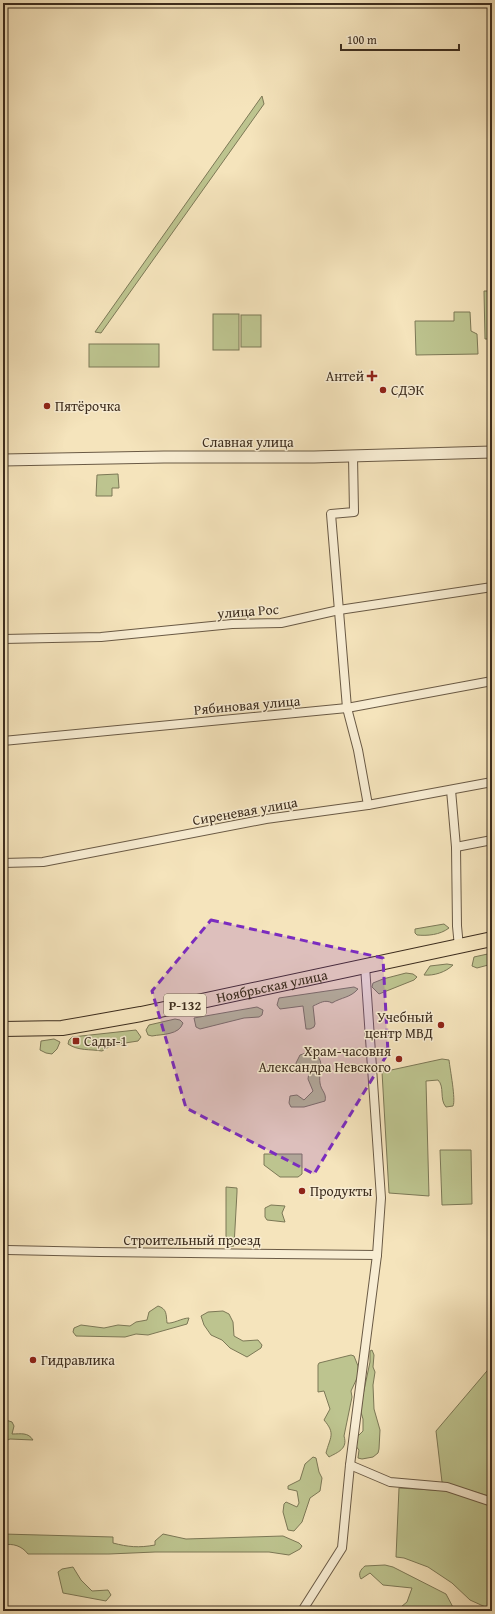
<svg xmlns="http://www.w3.org/2000/svg" width="495" height="1614" font-family="'Gentium Book Plus',serif">
	<rect width="100%" height="100%" fill="#f5e4bc"/>
	<filter id="stains"><feTurbulence type="fractalNoise" baseFrequency=".005" numOctaves="4"/><feColorMatrix values="0 0 0 0 .2 0 0 0 0 .09 0 0 0 0 .02 0 0 0 .5 -.17"/></filter>
	<radialGradient id="worn" r=".72"><stop offset=".6" stop-color="#630" stop-opacity="0"/><stop offset="1" stop-color="#630" stop-opacity=".3"/></radialGradient>
	<g fill="#bdc48f" stroke="#7c7856">
		<polygon points="262,96 264,104 101,333 95,332"/>
		<polygon points="484,291 492,291 492,339 485,339"/>
		<polygon points="454,312 470,312 471,331 477,334 478,354 416,355 415,321 454,321"/>
		<rect x="213" y="314" width="26" height="36"/>
		<rect x="241" y="315" width="20" height="32"/>
		<rect x="89" y="344" width="70" height="23"/>
		<polygon points="118,474 119,488 112,488 112,496 96,496 97,475"/>
		<path d="M444,924l5,4c-9,7 -22,8 -32,7l-2,-2v-4z"/>
		<polygon points="492,953 492,964 477,968 472,966 474,957"/>
		<path d="M447,964l6,1c-7,7 -19,11 -29,10l6,-9z"/>
		<polygon points="406,973 413,974 417,977 414,980 379,994 372,987 373,983 383,979"/>
		<path d="M354,987l4,2c-8,9 -16,8 -26,14 -7,-4 -12,0 -19,3l2,18 -1,3 -4,2h-4l-3,-23 -23,3 -3,-4 2,-7z"/>
		<polygon points="257,1007 263,1010 262,1015 259,1017 244,1018 200,1029 196,1027 194,1018"/>
		<path d="M175,1019l5,1 3,3c-4,12 -20,11 -31,13l-4,-1 -2,-5 3,-5z"/>
		<path d="M136,1030l5,7 -3,4 -26,4 -10,6c-12,-2 -24,0 -34,-7l1,-4 3,-3z"/>
		<polygon points="54,1039 60,1042 57,1049 52,1054 46,1053 40,1050 41,1041"/>
		<path d="M312,1051c15,11 6,18 8,32 1,8 7,10 5,18l-21,6h-13l-2,-4 1,-7 7,-1 7,5 9,-9 -5,-12 1,-7 -11,-3 -2,-6 4,-8z"/>
		<path d="M442,1059l7,1c1,9 7,40 4,46l-7,1c-7,-8 -1,-20 -8,-27l-12,1 3,115 -40,-3 -7,-121z"/>
		<polygon points="440,1150 471,1150 472,1204 442,1205"/>
		<polygon points="264,1154 302,1154 302,1174 298,1177 280,1177 264,1165"/>
		<polygon points="226,1187 237,1188 237,1192 234,1246 226,1247"/>
		<polygon points="271,1205 285,1206 282,1213 285,1222 267,1220 265,1217 265,1208"/>
		<path d="M158,1306c9,3 8,8 9,17 6,1 15,-5 22,-5l-2,6 -39,11 -12,-1 -11,3 -49,-1 -3,-4 1,-4 7,-3 23,3 14,-3 12,1 6,-4 11,-2 2,-8z"/>
		<polygon points="223,1311 229,1314 233,1322 234,1336 243,1341 258,1340 262,1345 261,1348 247,1357 230,1348 222,1340 211,1335 204,1325 201,1316 208,1312"/>
		<polygon points="372,1350 374,1355 373,1367 375,1372 373,1385 374,1409 380,1430 379,1449 378,1453 373,1457 362,1459 358,1458 359,1450 355,1445 357,1437 363,1431 363,1419 360,1409 370,1362 370,1351"/>
		<path d="M351,1355l3,1 4,10v10l-7,15 1,6 -8,39c4,13 -6,16 -15,21l-3,-4c4,-16 10,-19 -2,-33l6,-11 -6,-18 -6,1v-27l1,-2z"/>
		<polygon points="492,1365 492,1497 442,1482 436,1431"/>
		<path d="M3,1419l9,3 2,4 -2,8c9,0 16,-2 21,6l-23,-1 -7,3z"/>
		<polygon points="313,1457 316,1458 319,1472 322,1478 320,1491 310,1498 302,1522 294,1531 288,1530 283,1512 284,1504 286,1502 297,1507 299,1503 297,1491 288,1489 288,1486 300,1480 305,1464"/>
		<polygon points="399,1488 450,1491 492,1505 492,1610 470,1600 452,1583 428,1567 404,1558 396,1557"/>
		<path d="M3,1534l110,3v6c15,4 26,5 42,2v-4l8,-7 23,5 97,-3 16,7 3,3 -2,3 -11,6 -20,-3h-114l-46,2h-81c-6,-8 -15,-11 -25,-9z"/>
		<path d="M385,1565l8,2 53,27 9,17h-59l11,-9 5,-14 -29,-3 -13,-12 -9,6c-3,-5 -1,-9 4,-13z"/>
		<polygon points="73,1567 81,1580 92,1591 108,1590 111,1595 106,1601 63,1593 58,1572 62,1569"/>
	</g>
	<g fill="none" stroke-linecap="round" stroke-linejoin="round">
		<g stroke="#6a5a45" stroke-width="10">
			<g id="minor">
				<polyline points="353,456 354,512 331,514 347,708 358,750 368,805"/>
				<polyline points="3,639 101,637 232,624 281,623 339,610 492,587"/>
				<polyline points="3,741 347,708 492,681"/>
				<polyline points="451,790 456,847 457,926 459,947"/>
				<polyline points="456,847 492,840"/>
				<polyline points="3,863 43,862 266,819 368,805 492,782"/>
				<polyline points="7,1250 100,1252 377,1255"/>
				<polyline points="350,1465 390,1482 447,1487 492,1502"/>
				<polyline points="302,1611 342,1548 350,1465 377,1255 381,1198 365,966"/>
			</g>
		</g>
		<g stroke="#6a5a45" stroke-width="13">
			<polyline id="tertiary" points="3,460 164,457 314,457 492,452"/>
		</g>
		<g stroke="#3c2c1d" stroke-width="16">
			<g id="trunk">
				<path id="s1" d="M3,1029l59,-1 79,-14 351,-75"/>
			</g>
		</g>
		<use href="#minor" stroke="#f8edd3" stroke-width="8"/>
		<use href="#tertiary" stroke="#f8edd3" stroke-width="11"/>
		<use href="#trunk" stroke="#f5e4bc" stroke-width="14"/>
	</g>
	<path fill="#7b2cbf" fill-opacity="0.2" stroke="#7b2cbf" stroke-width="3" stroke-dasharray="8 5" stroke-linejoin="round" d="M211,920l172,38 5,95 -74,121 -128,-66 -34,-117z"/>
	<g fill="#8f2418" stroke="#f8edd3" stroke-width="1.5">
		<path d="M370 370h4v4h4v4h-4v4h-4v-4h-4v-4h4z"/>
		<circle cx="383" cy="390" r="4"/>
		<circle cx="47" cy="406" r="4"/>
		<circle cx="441" cy="1025" r="4"/>
		<rect x="72" y="1037" width="8" height="8" rx="2"/>
		<circle cx="399" cy="1059" r="4"/>
		<circle cx="302" cy="1191" r="4"/>
		<circle cx="33" cy="1360" r="4"/>
	</g>
	<g text-anchor="middle" stroke-width="3" stroke-linejoin="round" paint-order="stroke">
		<rect fill="#f8edd3" stroke="#746654" stroke-width="1" x="164" y="994" width="42" height="22" rx="3"/>
		<g font-size="13" font-weight="bold" fill="#3c2c1d">
			<text x="185" y="1010">Р-132</text>
		</g>
		<g font-size="14" fill="#3c2c1d" stroke="#f8edd3" text-anchor="start">
			<text x="364" y="381" text-anchor="end">Антей</text>
			<text x="391" y="395">СДЭК</text>
			<text x="55" y="411">Пятёрочка</text>
			<text x="433" y="1022" text-anchor="end">Учебный<tspan x="433" dy="16">центр МВД</tspan></text>
			<text x="84" y="1046">Сады-1</text>
			<text x="391" y="1056" text-anchor="end">Храм-часовня<tspan x="391" dy="16">Александра Невского</tspan></text>
			<text x="310" y="1196">Продукты</text>
			<text x="41" y="1365">Гидравлика</text>
		</g>
		<g font-size="14" fill="#3c2c1d" stroke="#f8edd3">
			<text x="248" y="447">Славная улица</text>
			<text transform="translate(248 611) rotate(-4)" y="5">улица Рос</text>
			<text transform="translate(247 705) rotate(-5)" y="5">Рябиновая улица</text>
			<text transform="translate(245 811) rotate(-10)" y="5">Сиреневая улица</text>
			<text dy="5" stroke="none"><textPath href="#s1" startOffset="273">Ноябрьская улица</textPath></text>
			<text x="192" y="1245">Строительный проезд</text>
		</g>
	</g>
	<rect width="495" height="1614" fill="none" stroke="#f5e4bc" stroke-width="16"/>
	<rect x="4" y="4" width="487" height="1606" fill="none" stroke="#3c2c1d" stroke-width="2"/>
	<rect x="8" y="8" width="479" height="1598" fill="none" stroke="#3c2c1d"/>
	<path d="M341 44v6h118v-6" fill="none" stroke="#3c2c1d" stroke-width="2"/>
	<text x="347" y="44" font-size="12" fill="#3c2c1d" stroke="#f8edd3" stroke-width="3" paint-order="stroke">100 m</text>
	<rect width="100%" height="100%" filter="url(#stains)"/>
	<rect width="100%" height="100%" fill="url(#worn)"/>
</svg>
